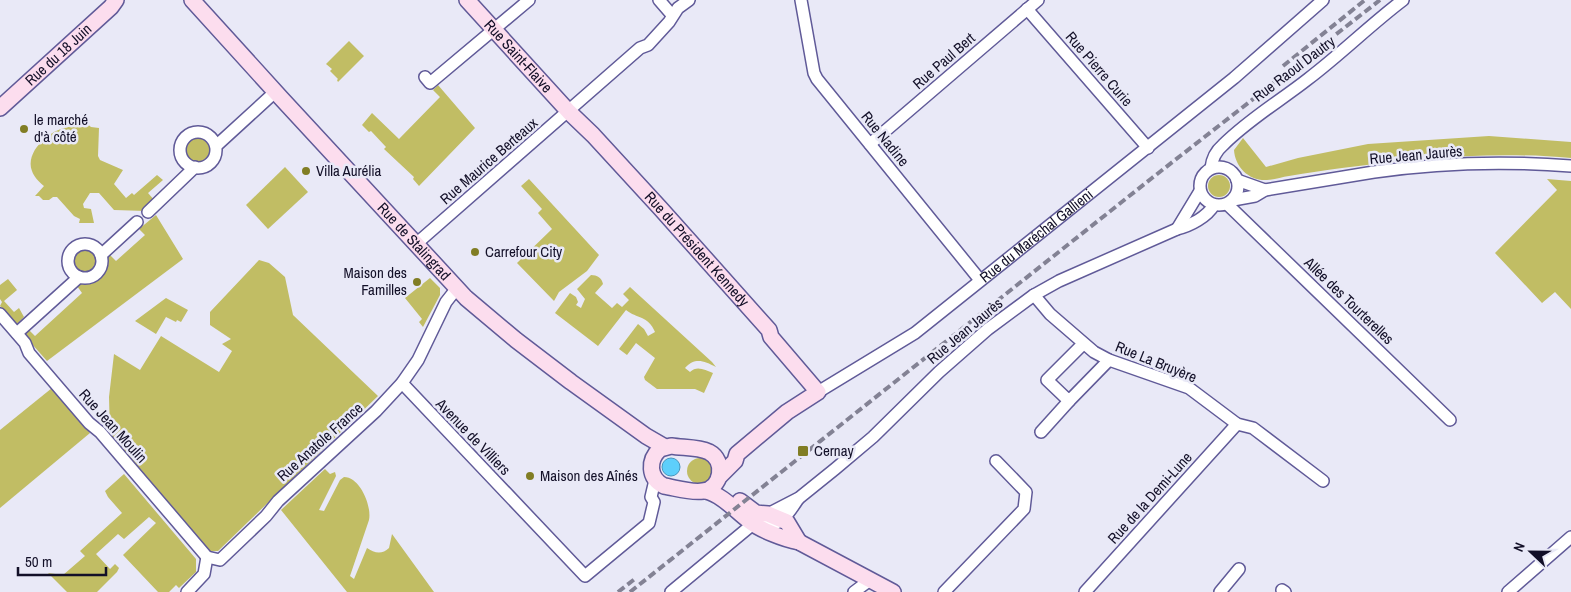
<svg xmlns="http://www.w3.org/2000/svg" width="1571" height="592" font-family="'Archivo Narrow',sans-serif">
	<rect width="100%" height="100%" fill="#e9e9f7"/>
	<g fill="#c1bd64">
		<polygon points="349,41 364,56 338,82 337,80 338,79 330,71 332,69 326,64"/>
		<polygon points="438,85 475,128 419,186 413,179 414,177 384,149 386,147 371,131 369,132 362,125 372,113 399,139 440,97 433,90"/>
		<path d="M85,122l6,5 8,1 -1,28 2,4 23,10 -9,14 12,14 6,-5 2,2 23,-20 6,5 -15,13 7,8 -9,10 -32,-1 -15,-17h-9l-7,11 1,4 7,1 3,14h-15l1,-4 -6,-3 -17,-19h-4l-4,3h-6l-4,-4h-4l9,-10c-5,-4 -10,-9 -12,-15 -7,-19 16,-39 32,-43 9,-3 13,1 21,-6z"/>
		<circle cx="198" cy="149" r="14"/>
		<path d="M1489,136l82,6v16c-76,-7 -153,0 -229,10 -17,2 -35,5 -53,8 -7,1 -15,4 -22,4 -18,1 -32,-13 -33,-30l9,-12 23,29 32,-9 70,-14z"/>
		<polygon points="285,167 308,192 268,229 246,205"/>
		<circle cx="1219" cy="186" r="11"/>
		<polygon points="529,179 599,255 587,271 559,292 554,301 517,263 552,229 538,213 542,209 521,186"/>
		<polygon points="1547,179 1571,181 1571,309 1555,292 1542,303 1495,253 1557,190"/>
		<path d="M156,215l27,44 -136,102 -23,-26 5,-5 6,6 47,-43 -5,-7 5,-5c14,1 23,-7 23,-21l5,-5 6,6 29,-26 -6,-6z"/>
		<circle cx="86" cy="262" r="12"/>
		<polygon points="259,260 269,263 285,277 293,315 378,396 218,551 209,551 110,435 109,397 114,354 140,370 161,336 219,372 232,351 222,344 231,339 210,325 210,312"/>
		<path d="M591,275c6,0 11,3 12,9l-8,9 17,15 5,-5 5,4 7,-7 -6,-6 7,-7 82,75 4,5c-12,-6 -21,-10 -31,1l5,4c7,-7 15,-2 23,1l-9,20 -9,-4h-38l-12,-9 -1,-3 11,-19 -19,-15 -9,12 -8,-6 19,-25 6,5 4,7 7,-4c-7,-17 -18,-13 -29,-22l-28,36 -43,-33 15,-20 6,4 2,5 -2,3 5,3 4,-9 -8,-10z"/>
		<polygon points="430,278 440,288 440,295 423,327 419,322 422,319 405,298"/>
		<polygon points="8,279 17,290 4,301 14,312 19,308 24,317 17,324 0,306 2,302 0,299 0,285"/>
		<polygon points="166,298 188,310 181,322 177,320 176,322 166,317 156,334 135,321"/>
		<polygon points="52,388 90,433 0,508 0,430"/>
		<circle cx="700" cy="471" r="13"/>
		<path d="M325,469l5,5 5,-2 1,4 -17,34 5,1 16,-31 4,-3c16,0 28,29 25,43l-19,56 4,3 13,-31c7,5 15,7 22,0l3,-14 42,58h-87l-66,-82z"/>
		<polygon points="124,474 196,559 196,572 179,588 176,585 169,592 158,592 123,555 156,523 149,517 124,539 118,534 96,554 110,569 115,564 119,568 117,572 97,592 67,592 48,573 63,575 85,556 80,551 122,513 108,497 105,491"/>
	</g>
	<circle fill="#5dcffb" stroke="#4796bc" cx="671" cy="467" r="9"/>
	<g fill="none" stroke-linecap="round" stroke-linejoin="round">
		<g stroke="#605a98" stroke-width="14">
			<g id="street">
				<polyline points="659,0 672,15"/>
				<polyline points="801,0 814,73 817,79 980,280"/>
				<polyline points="1027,9 1148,148"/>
				<polyline points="425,77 430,83 529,0"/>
				<circle cx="198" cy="150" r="18"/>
				<polyline points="870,144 1038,0"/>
				<polyline points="216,146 275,92"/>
				<circle cx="1219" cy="186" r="19"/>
				<path d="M1211,168c1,-9 5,-17 12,-23 26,-26 57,-44 85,-66 33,-25 62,-54 95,-79"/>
				<polyline points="1237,180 1265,190"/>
				<path d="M1233,200l22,-4 10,-6c36,-6 72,-12 109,-18 63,-9 133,-11 197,-6"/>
				<polyline points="1227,204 1450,420"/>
				<polyline points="148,212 195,167"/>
				<polyline points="1177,229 1200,191"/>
				<polyline points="416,244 640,48 648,45 669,22 678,8 689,0"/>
				<circle cx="85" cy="261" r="17"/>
				<polyline points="101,255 137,222"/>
				<polyline points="1034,295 1050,314 1094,352 1109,360 1189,388 1237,424 1253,428 1323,481"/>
				<polyline points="0,314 25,343 29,353 89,423 100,432 207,557 220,560 266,516 278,501 376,411 402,383 418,360 446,302 457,288"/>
				<polyline points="17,333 79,277"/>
				<polyline points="1083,344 1047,380 1069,401 1109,360"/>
				<polyline points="402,383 585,576 649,523 654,502 651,497 655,480"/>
				<path id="s1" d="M818,392l97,-59 319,-255 89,-78"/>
				<polyline points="1041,432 1069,401"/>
				<path d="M768,514l31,-16 36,-29 38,-32 66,-65 49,-43 46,-34 25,-14 118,-52c13,-3 30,-12 37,-24"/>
				<path d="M760,527c21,-1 27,-11 38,-28"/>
				<polyline points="1282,590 1285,592"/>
				<polyline points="187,592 204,574 207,557"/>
				<polyline points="671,592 753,524"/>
				<polyline points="854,592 870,580"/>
				<polyline points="944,592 1024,509 1026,492 996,461"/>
				<polyline points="1085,592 1237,424"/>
				<polyline points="1220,592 1239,569"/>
				<polyline points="1508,592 1571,537"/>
			</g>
		</g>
		<g stroke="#605a98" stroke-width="18">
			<g id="secondary">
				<path id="s2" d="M192,0l89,98 185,200 50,42 55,42 75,54 19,11"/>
				<path id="s3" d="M467,0l102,112 24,23 68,74 108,121 2,7 47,55 -31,20 -50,42 -2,7 -16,16"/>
				<path id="s4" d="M0,108l111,-101 5,-7"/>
				<path d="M671,446c12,2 27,1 38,6 17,9 13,36 -6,39 -12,2 -27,-3 -39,-5 -16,-8 -16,-26 -4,-37z"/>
				<path d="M706,491c16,4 29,19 42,29 12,10 36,19 51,22l94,50"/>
				<polyline points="740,501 756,513 768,514 787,522 799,542"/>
			</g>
		</g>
		<use href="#street" stroke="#fff" stroke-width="11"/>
		<use href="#secondary" stroke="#fcddee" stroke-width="15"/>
		<g stroke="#838294" stroke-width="4" stroke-dasharray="8 4" stroke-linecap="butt">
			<polyline points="1283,66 1365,0"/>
			<polyline points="618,592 636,578"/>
			<polyline points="630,592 1152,178 1380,0"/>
		</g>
	</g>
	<g fill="#817d24" stroke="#e9e9f7" stroke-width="2">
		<circle cx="24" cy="129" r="5"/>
		<circle cx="306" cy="171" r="5"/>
		<circle cx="475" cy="252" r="5"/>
		<circle cx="417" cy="282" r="5"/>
		<rect x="797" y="445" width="12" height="12" rx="2.5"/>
		<circle cx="530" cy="476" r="5"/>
	</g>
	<g text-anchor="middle" stroke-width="5" stroke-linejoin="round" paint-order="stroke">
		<g font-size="15" fill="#131028" stroke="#e9e9f7">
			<text dy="5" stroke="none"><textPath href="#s4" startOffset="79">Rue du 18 Juin</textPath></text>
			<text dy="5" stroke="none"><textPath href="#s3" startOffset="76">Rue Saint-Flaive</textPath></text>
			<text transform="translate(944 61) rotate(-41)" y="5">Rue Paul Bert</text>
			<text transform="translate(1099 69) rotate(49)" y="5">Rue Pierre Curie</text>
			<text transform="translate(1294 69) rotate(-37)" y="5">Rue Raoul Dautry</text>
			<text transform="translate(885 139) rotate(51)" y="5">Rue Nadine</text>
			<text transform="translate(1416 155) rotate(-5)" y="5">Rue Jean Jaurès</text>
			<text transform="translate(489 161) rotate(-41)" y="5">Rue Maurice Berteaux</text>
			<text dy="5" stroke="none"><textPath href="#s1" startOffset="269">Rue du Maréchal Gallieni</textPath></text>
			<text dy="5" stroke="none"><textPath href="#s2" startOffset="328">Rue de Stalingrad</textPath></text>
			<text dy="5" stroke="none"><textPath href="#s3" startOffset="339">Rue du Président Kennedy</textPath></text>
			<text transform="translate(1349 301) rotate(44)" y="5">Allée des Tourterelles</text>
			<text transform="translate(965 331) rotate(-40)" y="5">Rue Jean Jaurès</text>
			<text transform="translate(1156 362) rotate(22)" y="5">Rue La Bruyère</text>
			<text transform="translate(113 426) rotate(48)" y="5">Rue Jean Moulin</text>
			<text transform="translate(473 437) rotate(46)" y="5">Avenue de Villiers</text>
			<text transform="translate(320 442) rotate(-42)" y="5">Rue Anatole France</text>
			<text transform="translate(1150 498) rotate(-48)" y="5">Rue de la Demi-Lune</text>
		</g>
		<g font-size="15" fill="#131028" stroke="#e9e9f7" text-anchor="start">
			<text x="34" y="125">le marché<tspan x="34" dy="17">d'à côté</tspan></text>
			<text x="316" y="176">Villa Aurélia</text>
			<text x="485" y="257">Carrefour City</text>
			<text x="407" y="278" text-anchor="end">Maison des<tspan x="407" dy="17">Familles</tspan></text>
			<text x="814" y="456">Cernay</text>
			<text x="540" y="481">Maison des Aînés</text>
		</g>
	</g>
	<g transform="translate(1531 552) rotate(292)" stroke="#e9e9f7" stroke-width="4" paint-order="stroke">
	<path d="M0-4L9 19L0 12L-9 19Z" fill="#131028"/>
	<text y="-8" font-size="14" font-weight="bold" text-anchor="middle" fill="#131028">N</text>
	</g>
	<path d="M18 567v8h88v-8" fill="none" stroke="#131028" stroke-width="2.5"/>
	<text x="25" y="567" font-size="15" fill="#131028" stroke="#e9e9f7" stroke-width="4" paint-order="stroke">50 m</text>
</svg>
